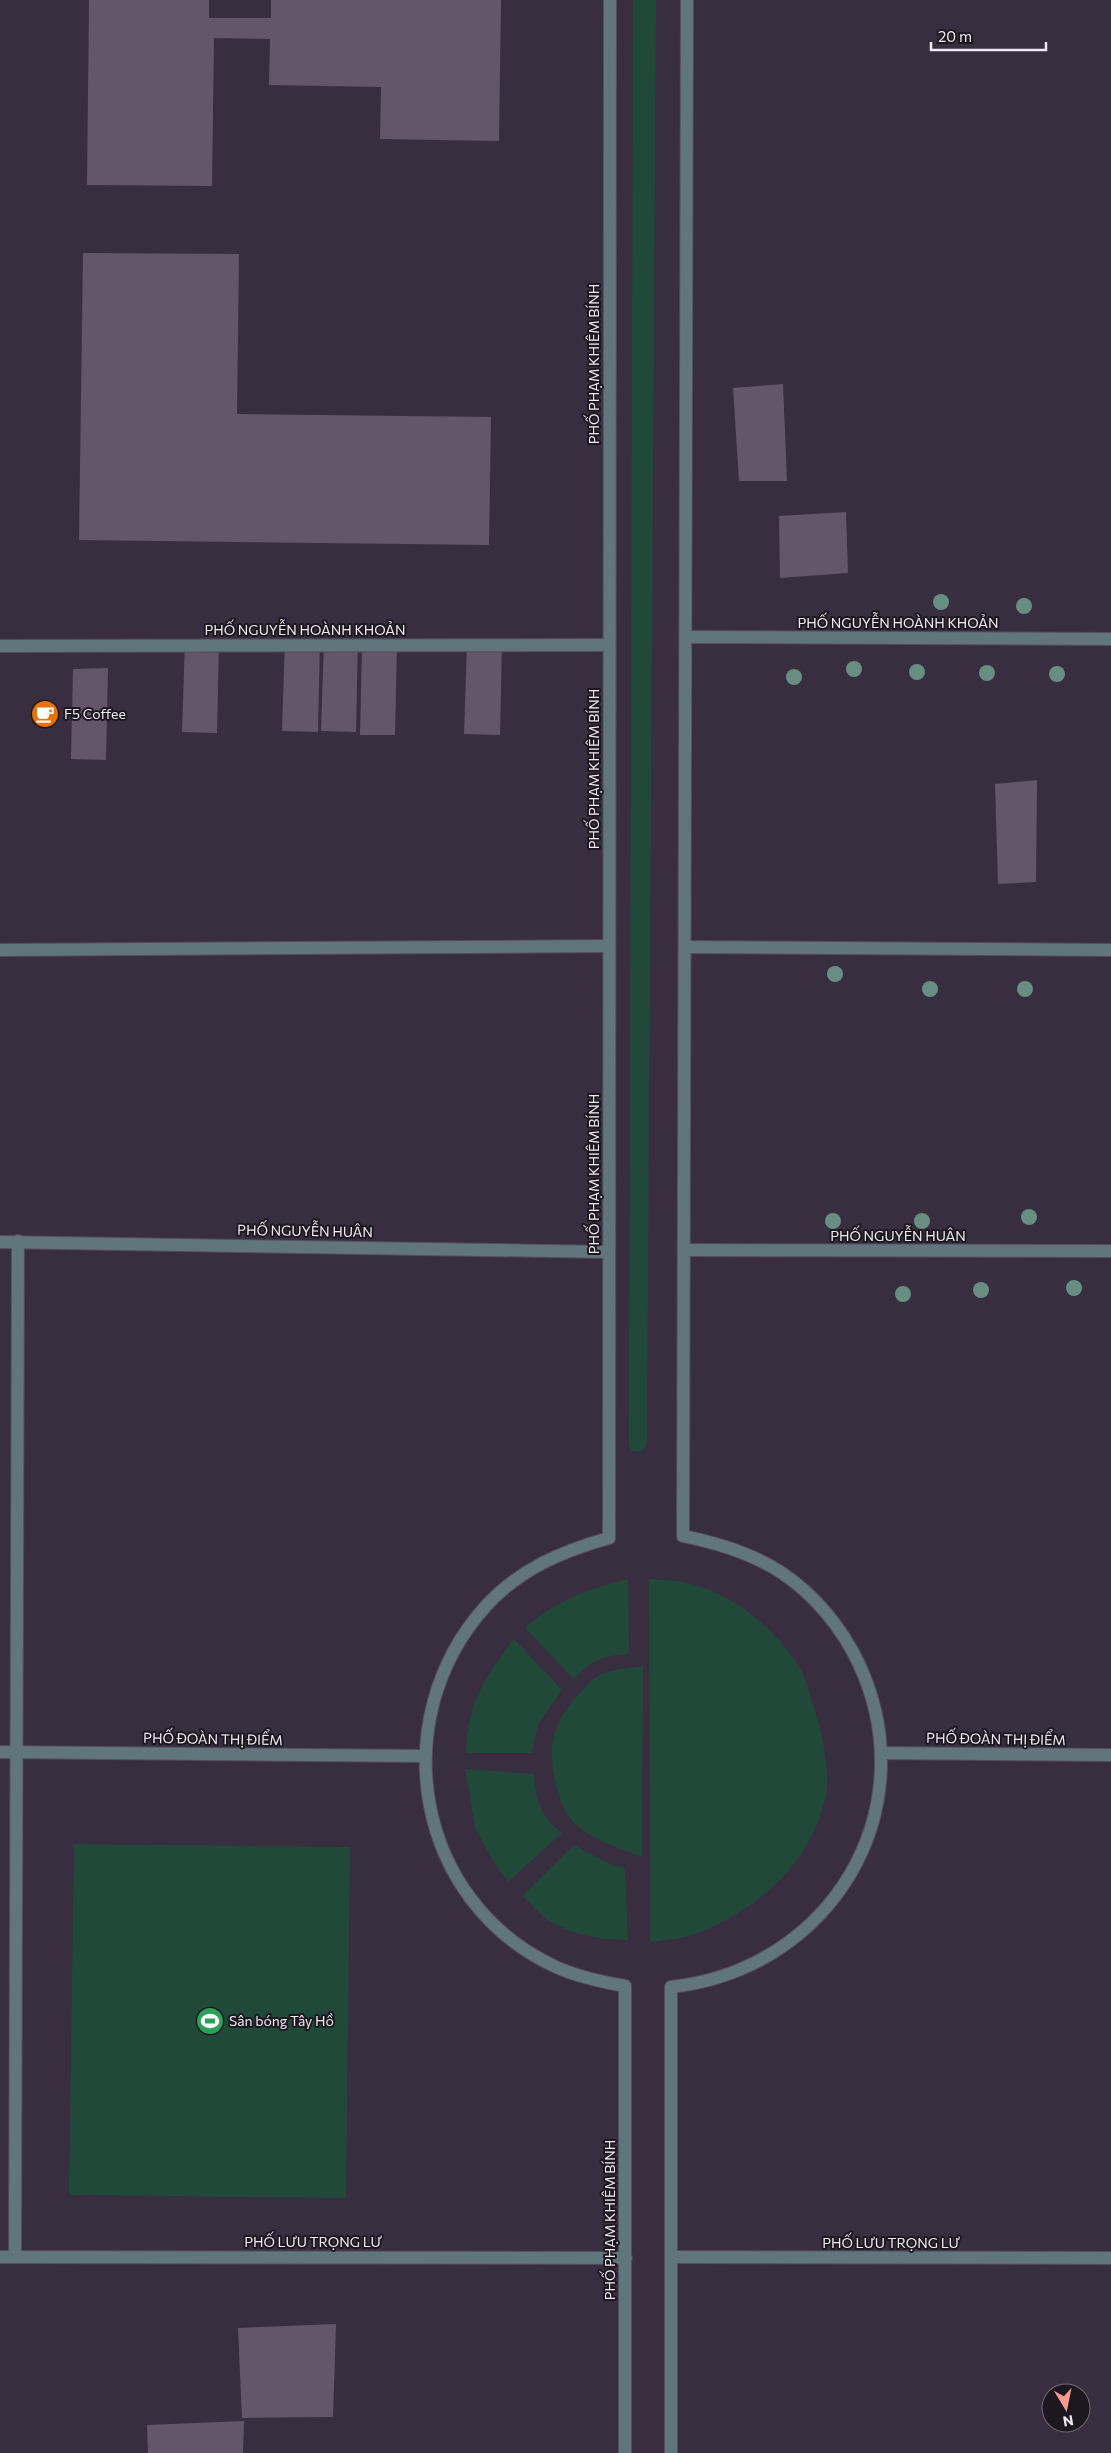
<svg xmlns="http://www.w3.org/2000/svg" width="1111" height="2453" font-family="Commissioner,sans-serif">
	<rect width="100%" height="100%" fill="#392d40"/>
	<g fill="#214939">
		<polygon points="633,0 656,0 647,1440 645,1448 640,1452 632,1451 629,1445 629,1425"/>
		<path d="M628,1579l1,75c-27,2 -36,5 -55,25l-49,-51c30,-27 64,-39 103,-49z"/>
		<path d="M649,1579c12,1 26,1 38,4 48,11 89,46 114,87 7,14 11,32 16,47 6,20 13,57 9,78 -14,67 -67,114 -128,138 -16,6 -32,7 -48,9z"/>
		<path d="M514,1639l48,51 -24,34 -6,29h-66c1,-49 19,-77 48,-114z"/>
		<path d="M643,1666l-1,191c-25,-10 -55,-18 -73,-40 -7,-10 -10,-21 -13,-32 -9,-38 -4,-62 23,-91 6,-7 15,-17 23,-20 13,-5 28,-6 41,-8z"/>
		<path d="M465,1769l69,5c2,26 6,43 28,59l-54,49 -13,-18 -20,-36z"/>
		<polygon points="74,1844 350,1847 346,2198 69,2195"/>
		<path d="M574,1845l38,20 13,2 3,73c-27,0 -56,-5 -80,-20 -9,-6 -17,-17 -26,-24z"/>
	</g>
	<g fill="#63566a">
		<polygon points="89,0 209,0 209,18 271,18 271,0 501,0 499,141 380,139 381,87 269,85 270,39 214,38 212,186 87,185"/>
		<polygon points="83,253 239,254 237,414 491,417 489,545 79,540"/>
		<polygon points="783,384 787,481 739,481 733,388"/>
		<polygon points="846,512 848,573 780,578 779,516"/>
		<polygon points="285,640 320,640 318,732 282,731"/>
		<polygon points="358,640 356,732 321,731 324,641"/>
		<polygon points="185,642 219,642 217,733 182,732"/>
		<polygon points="502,643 500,735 464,734 467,644"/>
		<polygon points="362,644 397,644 395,735 360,735"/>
		<polygon points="108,668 106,760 71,759 73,669"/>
		<polygon points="1037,780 1036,882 998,884 995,784"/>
		<polygon points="336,2324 333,2417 242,2418 238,2328"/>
		<polygon points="244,2421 243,2453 148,2453 147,2425"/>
	</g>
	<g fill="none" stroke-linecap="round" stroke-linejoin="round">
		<g stroke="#564b5d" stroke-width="14">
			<g id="minor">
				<polyline points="686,637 1111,639"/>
				<polyline points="0,646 609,645"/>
				<polyline points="685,947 1111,950"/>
				<polyline points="0,950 609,946"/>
				<polyline points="0,1242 609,1252"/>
				<polyline points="684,1250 1111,1251"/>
				<polyline points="881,1753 1111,1755"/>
				<polyline points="0,2257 626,2258"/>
				<polyline points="15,2257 18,1241"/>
				<polyline points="671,2257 1111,2258"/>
			</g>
		</g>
		<g stroke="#564b5d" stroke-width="14">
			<g id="tertiary">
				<path d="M610,0l-1,1538c-47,13 -91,32 -124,69 -101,113 -70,295 71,360 22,10 46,15 69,19v467"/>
				<polyline points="0,1752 425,1756"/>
				<path d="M671,2453v-466c159,-17 256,-176 188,-323 -17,-36 -44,-69 -77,-91 -30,-20 -64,-30 -99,-37l4,-1536"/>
			</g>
		</g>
		<use href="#minor" stroke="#60757c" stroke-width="12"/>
		<use href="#tertiary" stroke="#60757c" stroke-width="12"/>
	</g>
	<g fill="#688e84">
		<circle cx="941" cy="602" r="8"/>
		<circle cx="1024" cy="606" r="8"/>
		<circle cx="854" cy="669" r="8"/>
		<circle cx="917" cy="672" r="8"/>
		<circle cx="987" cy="673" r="8"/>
		<circle cx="1057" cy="674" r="8"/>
		<circle cx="794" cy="677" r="8"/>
		<circle cx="835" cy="974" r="8"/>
		<circle cx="930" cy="989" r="8"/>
		<circle cx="1025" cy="989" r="8"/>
		<circle cx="1029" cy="1217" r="8"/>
		<circle cx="833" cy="1221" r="8"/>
		<circle cx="922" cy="1221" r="8"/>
		<circle cx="1074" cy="1288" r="8"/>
		<circle cx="981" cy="1290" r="8"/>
		<circle cx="903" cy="1294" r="8"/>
	</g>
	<defs>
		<g id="cafe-disc" transform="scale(1.4375)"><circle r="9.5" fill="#e8710a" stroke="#1d1820"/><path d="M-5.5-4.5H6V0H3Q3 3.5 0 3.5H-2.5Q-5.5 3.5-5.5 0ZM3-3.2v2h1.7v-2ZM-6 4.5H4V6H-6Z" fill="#fff"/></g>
		<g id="stadium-disc" transform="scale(1.4375)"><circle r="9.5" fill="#2e9e5b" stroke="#1d1820"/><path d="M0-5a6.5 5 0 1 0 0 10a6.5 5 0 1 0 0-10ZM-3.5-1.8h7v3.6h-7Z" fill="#fff"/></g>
	</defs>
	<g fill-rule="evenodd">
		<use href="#cafe-disc" x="45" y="714"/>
		<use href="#stadium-disc" x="210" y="2021"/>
	</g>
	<g text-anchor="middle" stroke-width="4" stroke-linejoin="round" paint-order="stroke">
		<g font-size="14" fill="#f0e9f4" stroke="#1d1820">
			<text transform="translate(594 364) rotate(-90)" y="5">PHỐ PHẠM KHIÊM BÍNH</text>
			<text x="898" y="628">PHỐ NGUYỄN HOÀNH KHOẢN</text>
			<text x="305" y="635">PHỐ NGUYỄN HOÀNH KHOẢN</text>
			<text transform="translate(594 769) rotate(-90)" y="5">PHỐ PHẠM KHIÊM BÍNH</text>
			<text transform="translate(594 1174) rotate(-90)" y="5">PHỐ PHẠM KHIÊM BÍNH</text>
			<text transform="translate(305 1231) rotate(1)" y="5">PHỐ NGUYỄN HUÂN</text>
			<text x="898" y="1241">PHỐ NGUYỄN HUÂN</text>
			<text transform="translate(213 1739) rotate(1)" y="5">PHỐ ĐOÀN THỊ ĐIỂM</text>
			<text transform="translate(996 1739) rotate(1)" y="5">PHỐ ĐOÀN THỊ ĐIỂM</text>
			<text transform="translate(610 2220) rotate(-90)" y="5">PHỐ PHẠM KHIÊM BÍNH</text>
			<text x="313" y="2247">PHỐ LƯU TRỌNG LƯ</text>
			<text x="891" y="2248">PHỐ LƯU TRỌNG LƯ</text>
		</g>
		<g font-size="14" fill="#f0e9f4" stroke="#1d1820" text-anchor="start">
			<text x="64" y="719">F5 Coffee</text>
			<text x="229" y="2026">Sân bóng Tây Hồ</text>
		</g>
	</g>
	<g transform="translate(1066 2408) rotate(170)"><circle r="24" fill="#1d1820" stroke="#716c75"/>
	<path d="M0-4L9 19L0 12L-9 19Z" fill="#f59c90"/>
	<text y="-8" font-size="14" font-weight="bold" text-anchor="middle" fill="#f0e9f4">N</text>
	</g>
	<path d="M931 42v8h115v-8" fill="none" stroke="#f0e9f4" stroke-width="2.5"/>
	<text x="938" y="42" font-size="15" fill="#f0e9f4" stroke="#1d1820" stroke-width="4" paint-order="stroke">20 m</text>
</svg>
